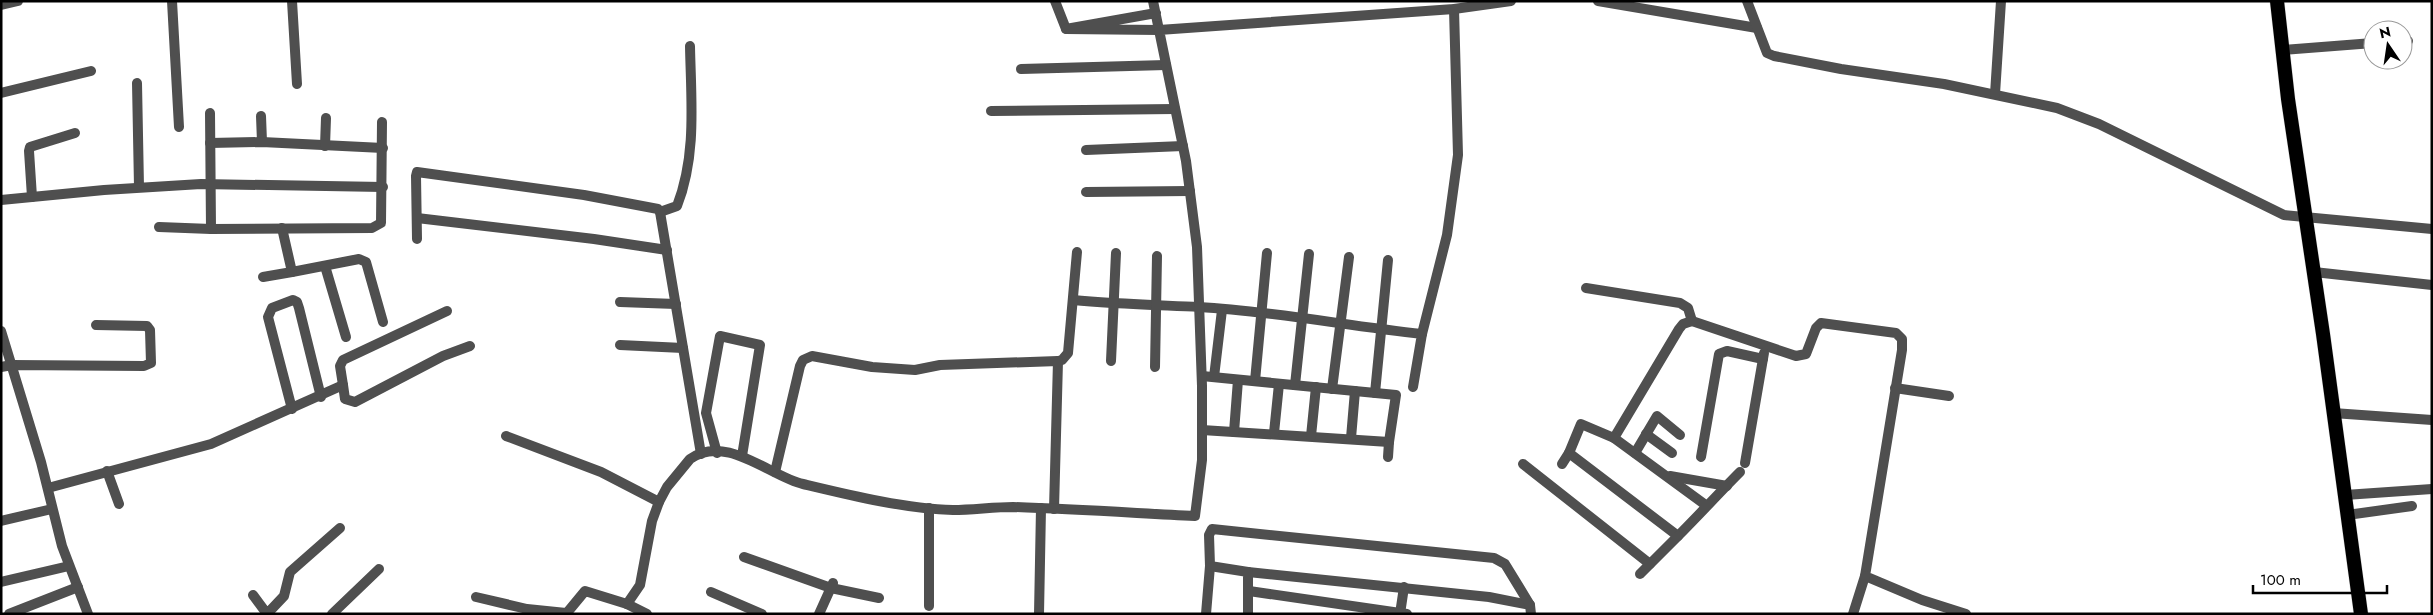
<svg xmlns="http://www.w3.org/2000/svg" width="2433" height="615" font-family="Jost,sans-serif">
	<rect width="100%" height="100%" fill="#fff"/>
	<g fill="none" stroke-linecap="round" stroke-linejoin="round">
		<g stroke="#dbdbdb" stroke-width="15">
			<polyline id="highway" points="2277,1 2288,99 2323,334 2361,614"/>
		</g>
		<g stroke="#4f4f4f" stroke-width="10">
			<polyline points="172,1 179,127"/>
			<polyline points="292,1 297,84"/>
			<polyline points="1055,1 1066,29"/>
			<polyline points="1153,1 1159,30 1066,29 1156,13"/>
			<polyline points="1598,1 1757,28"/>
			<polyline points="1747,1 1767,53 1774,56 1841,69 1944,84 2057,108 2099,124 2284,215 2432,229"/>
			<polyline points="1,5 18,1"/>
			<polyline points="2403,41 2408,41"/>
			<polyline points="2283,50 2373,43"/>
			<polyline points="1021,69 1166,65"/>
			<polyline points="137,83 139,187"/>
			<polyline points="1,93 91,71"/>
			<polyline points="1995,94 2001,1"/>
			<polyline points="991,111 1175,109"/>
			<polyline points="210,113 211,229"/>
			<polyline points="261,116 262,142"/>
			<polyline points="210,143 262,142 383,148"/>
			<polyline points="325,146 326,118"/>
			<polyline points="1086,150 1183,146"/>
			<polyline points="1086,192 1190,191"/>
			<polyline points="32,197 29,151 30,147 75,133"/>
			<polyline points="1,200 104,190 201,184 383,187"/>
			<path d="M660,212l17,-6c20,-51 14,-106 13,-160"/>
			<polyline points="417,218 594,239 667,250"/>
			<polyline points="159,227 211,229 372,228 381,223 382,122"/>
			<polyline points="282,228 292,272 359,259 366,262 383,322"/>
			<polyline points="417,239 416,176 417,172 584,195 658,209 660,212 701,454"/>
			<polyline points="325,266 346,337"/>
			<polyline points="2314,272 2432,285"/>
			<polyline points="263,277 292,272"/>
			<polyline points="1586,288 1680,303 1688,308 1692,321"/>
			<path d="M1073,300c42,4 84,5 126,7 74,4 148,19 223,27l-9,53"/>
			<polyline points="620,302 676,304"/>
			<polyline points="1,331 41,462 62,546 88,614"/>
			<polyline points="1422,334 1447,235 1458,155 1454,9"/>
			<polyline points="620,345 683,348"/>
			<polyline points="1058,361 1062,360 1068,353 1077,252"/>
			<polyline points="1111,361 1116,253"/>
			<polyline points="1,367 12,365 144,366 151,363 150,330 147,326 96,325"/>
			<polyline points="1155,367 1157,256"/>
			<polyline points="1202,376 1396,395 1389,442 1202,430"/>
			<polyline points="1214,377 1222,310"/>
			<polyline points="1255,381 1267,253"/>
			<polyline points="343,385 340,366 343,360 447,311"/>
			<polyline points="1295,385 1309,254"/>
			<polyline points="1895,388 1949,396"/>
			<polyline points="1332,389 1349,257"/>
			<polyline points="1375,393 1388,260"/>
			<polyline points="292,409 268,317 272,308 293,300 297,302 299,308 321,397"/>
			<polyline points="2333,413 2432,420"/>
			<polyline points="1234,432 1238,380"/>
			<polyline points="1274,433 1279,384"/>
			<polyline points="1646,434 1672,453"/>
			<polyline points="506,436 601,472 659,502"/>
			<polyline points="1311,436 1316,387"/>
			<polyline points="1351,438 1355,391"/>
			<polyline points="1614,438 1679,329 1683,324 1692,321 1796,356 1806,354 1816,328 1821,323 1896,333 1902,339 1902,350 1865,576 1922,600 1966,614"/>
			<polyline points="717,453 706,413 720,336 760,345 742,456"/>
			<polyline points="1635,453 1657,416 1680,435"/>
			<polyline points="1388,457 1389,442"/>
			<polyline points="1701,457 1719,354 1727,351 1763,359"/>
			<polyline points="1745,463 1764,353"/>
			<polyline points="1523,464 1650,564"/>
			<polyline points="1562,464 1569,453"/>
			<polyline points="107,471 119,504"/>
			<polyline points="775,472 800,366 803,360 812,356 872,367 915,370 940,365 1058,361 1054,509"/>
			<polyline points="1670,476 1727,486"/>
			<polyline points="48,488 211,444 343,385 345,399 355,402 443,356 470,346"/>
			<polyline points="2345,495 2432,489"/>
			<path d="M1707,506l-93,-68 -33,-14 -12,29 109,83c21,-21 41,-43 62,-64"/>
			<polyline points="2347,515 2412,506"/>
			<polyline points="1,521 52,509"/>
			<polyline points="744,557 831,588 879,598"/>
			<polyline points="1248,572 1489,597 1530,605 1531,614"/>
			<polyline points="1640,574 1678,536"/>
			<polyline points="1,582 69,566"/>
			<polyline points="1249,591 1407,614"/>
			<polyline points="711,592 762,614"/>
			<polyline points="253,595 267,614 284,596 290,572 340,528"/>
			<polyline points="476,597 527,609 566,613"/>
			<path d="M627,604l13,-19 12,-64 7,-19 8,-15 23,-28c36,-26 81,18 113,25 46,11 103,25 150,26 20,0 40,-3 60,-3 61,2 122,6 182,9l7,-56v-74l-5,-139 -11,-86 -27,-131 295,-21 57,-8"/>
			<polyline points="929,606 929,508"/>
			<polyline points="9,614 78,587"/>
			<polyline points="332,614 379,569"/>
			<polyline points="566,614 585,591 627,604 647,614"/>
			<polyline points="819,614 833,583"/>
			<polyline points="1039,614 1041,508"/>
			<polyline points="1206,614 1210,566"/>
			<polyline points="1248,614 1248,572 1210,566 1209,535 1212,529 1494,558 1505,564 1530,605"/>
			<polyline points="1400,614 1404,587"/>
			<polyline points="1853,614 1865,576"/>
		</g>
		<use href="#highway" stroke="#000" stroke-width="14"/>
	</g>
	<rect width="2433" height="615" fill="none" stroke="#000000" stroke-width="5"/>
	<g transform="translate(2388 45) rotate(347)"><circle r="24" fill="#ffffff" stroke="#999999"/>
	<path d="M0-4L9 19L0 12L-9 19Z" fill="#000000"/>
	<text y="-8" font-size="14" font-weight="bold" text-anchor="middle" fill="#000000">N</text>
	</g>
	<path d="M2253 585v8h134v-8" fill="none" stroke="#000000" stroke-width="2.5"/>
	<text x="2260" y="585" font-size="15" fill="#000000" stroke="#ffffff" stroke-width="4" paint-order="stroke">100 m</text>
</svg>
